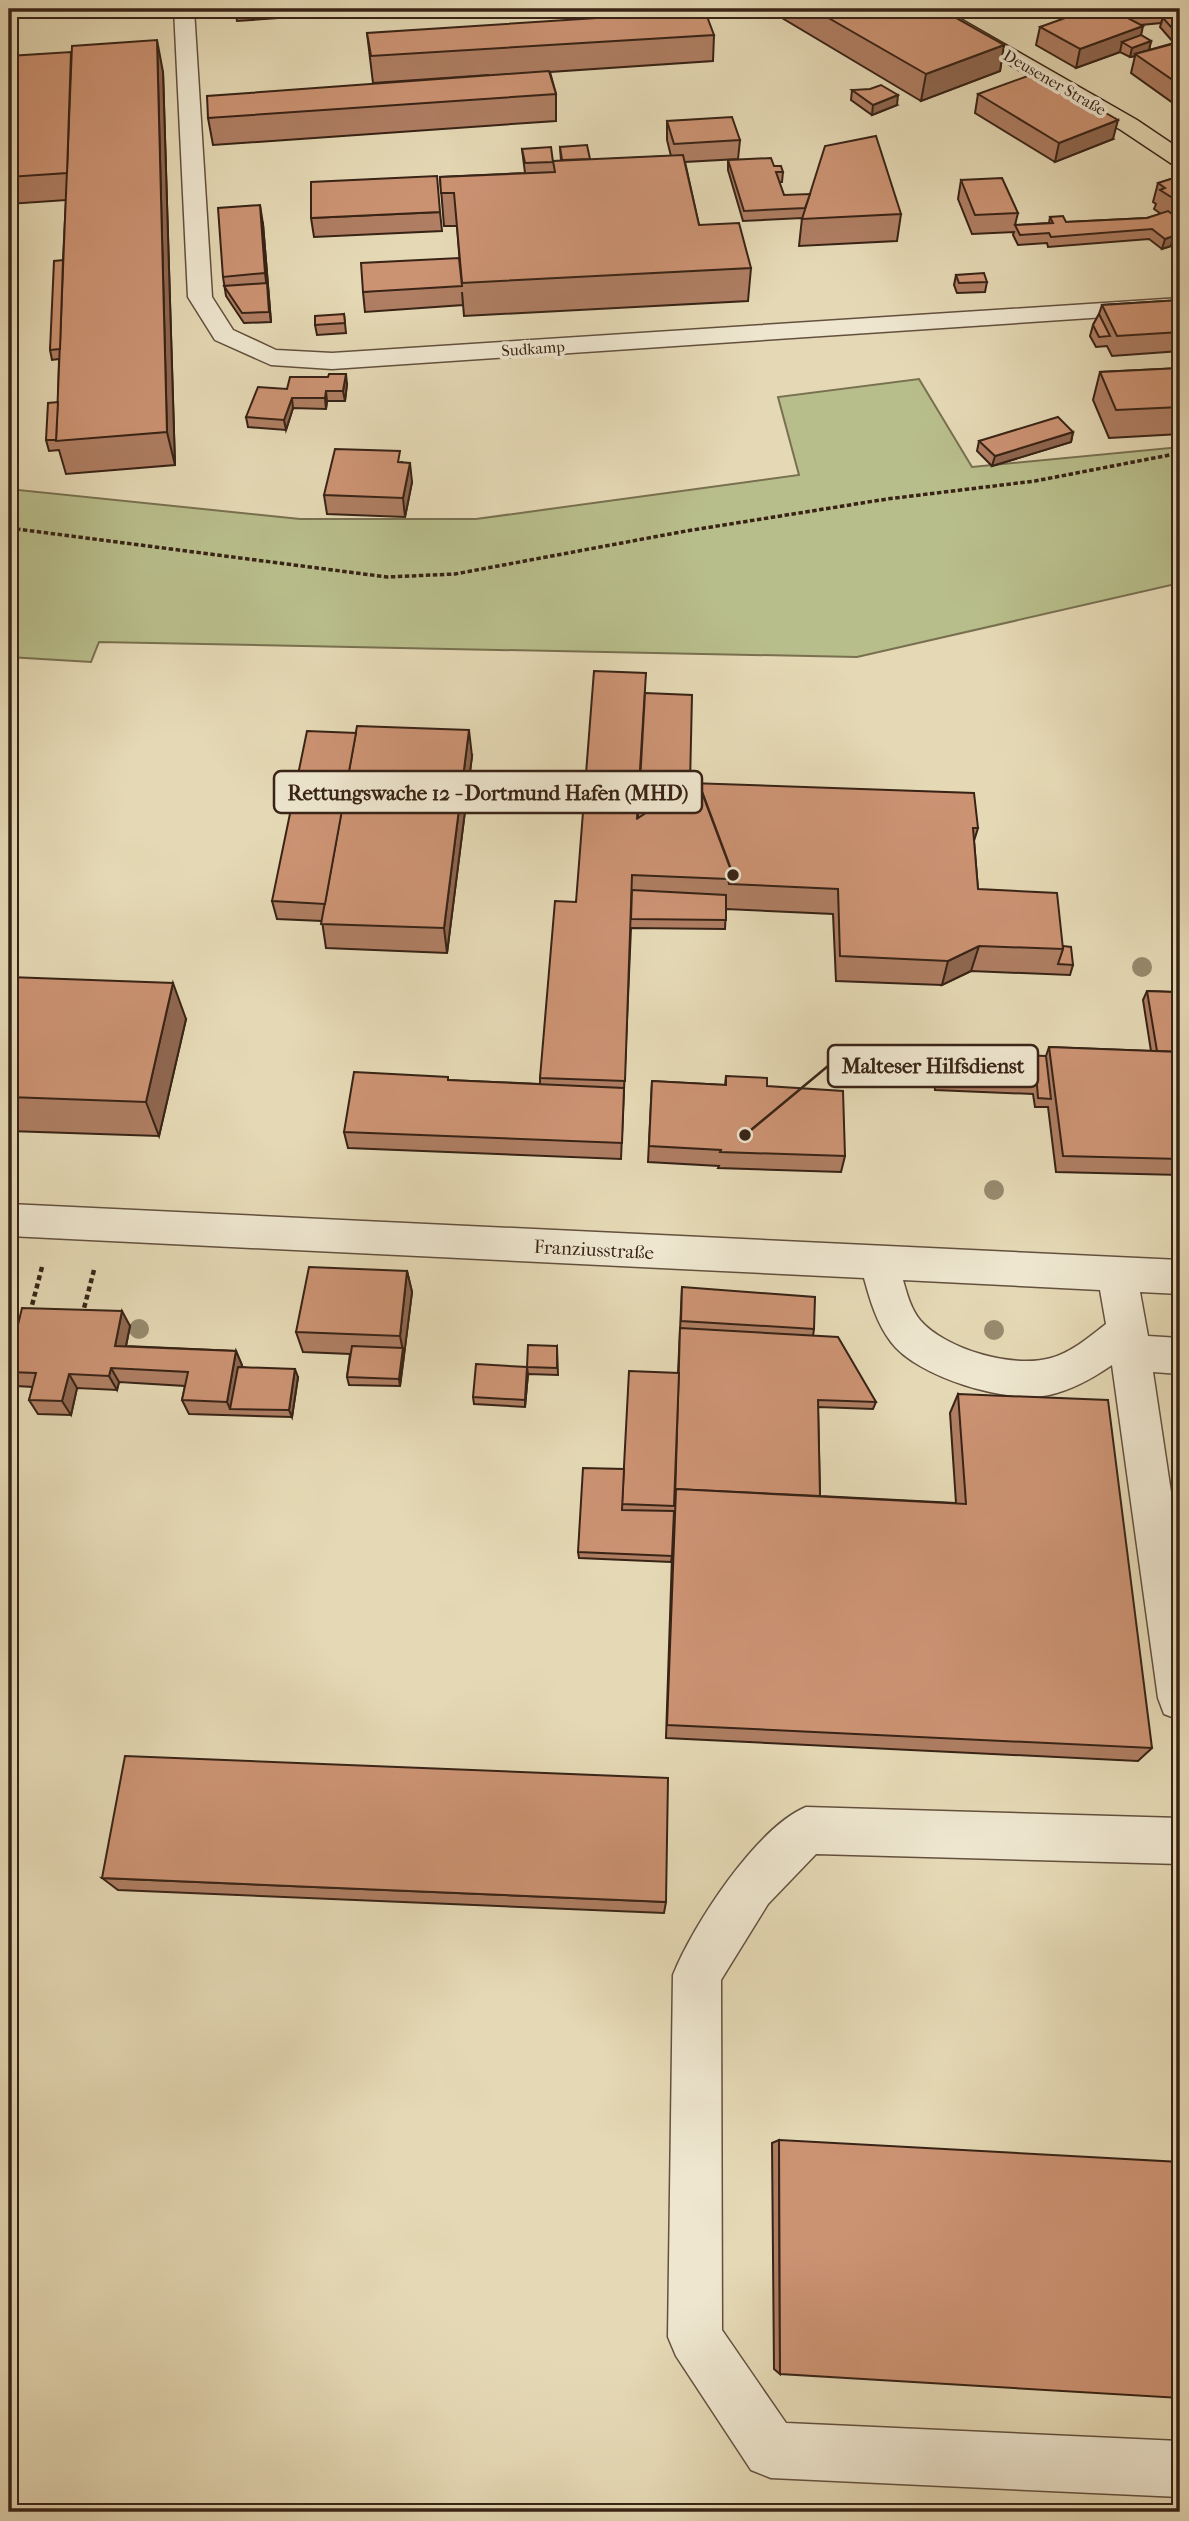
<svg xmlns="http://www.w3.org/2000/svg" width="1189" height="2521" font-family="'IM FELL French Canon',serif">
	<rect width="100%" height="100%" fill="#e5d9b5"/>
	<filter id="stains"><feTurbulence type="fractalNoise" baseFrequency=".00286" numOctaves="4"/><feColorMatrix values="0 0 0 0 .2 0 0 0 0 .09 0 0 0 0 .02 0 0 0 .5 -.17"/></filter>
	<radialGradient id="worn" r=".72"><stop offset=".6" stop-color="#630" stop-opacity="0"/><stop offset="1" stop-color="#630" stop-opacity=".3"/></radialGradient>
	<polygon fill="#b8be8b" stroke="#787050" stroke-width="2" points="919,379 972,467 1180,447 1180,583 857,657 99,642 91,662 9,657 9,489 300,519 476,519 799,475 778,397"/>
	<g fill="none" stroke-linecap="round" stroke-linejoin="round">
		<g stroke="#63503e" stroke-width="3">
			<g id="minor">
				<polygon points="174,9 194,9 212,297 233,330 276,350 332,353 1180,298 1180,312 332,369 271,365 215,340 188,297"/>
				<path d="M9,1204l1171,56v34l-40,-2 8,44 32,2v36l-27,-2 27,180v168l-16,-6 -6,-16 -46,-333c-19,13 -40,25 -63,30 -42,9 -132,-18 -158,-53 -14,-18 -21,-42 -27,-64l-855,-42zM903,1280l197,10 6,34c-16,12 -35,29 -55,34 -38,11 -106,-9 -131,-38 -9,-11 -13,-26 -17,-40z"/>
				<path d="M806,1807l374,11v46l-364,-10 -48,50 -47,76 1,350 64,93 394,18v56l-409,-19 -20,-8 -75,-114 -8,-19 5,-362c20,-50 83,-147 133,-168z"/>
			</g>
		</g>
		<g stroke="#382316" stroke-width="3">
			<polygon id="major" points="919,9 943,9 1137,120 1180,149 1180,166 1172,164 1121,130 922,13"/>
		</g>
		<polyline stroke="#382316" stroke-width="3.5" stroke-dasharray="4.5 2.5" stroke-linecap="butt" points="9,528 387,577 455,574 686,531 887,499 1035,481 1180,453"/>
		<g stroke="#382316" stroke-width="4.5" stroke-dasharray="5 3.5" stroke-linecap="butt">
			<polyline points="30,1313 42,1267"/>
			<polyline points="82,1316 94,1270"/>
			<polyline points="9,1401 14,1379"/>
		</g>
		<use href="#minor" fill="#eee6cf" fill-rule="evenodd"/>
		<use href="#major" fill="#e5d9b5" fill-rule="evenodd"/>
	</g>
	<g fill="#978a6e">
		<circle cx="1142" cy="967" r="10"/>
		<circle cx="994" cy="1190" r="10"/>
		<circle cx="139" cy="1329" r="10"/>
		<circle cx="994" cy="1330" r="10"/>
	</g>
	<g fill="#af7e63" stroke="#382316" stroke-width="2">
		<polygon points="235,9 348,9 348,13 237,21"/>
		<polygon points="767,9 940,9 1004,45 1000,71 921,101"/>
		<polygon points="1128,10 1164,14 1161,23 1141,25 1141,35 1151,41 1149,50 1174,43 1160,27 1163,18 1180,16 1180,108 1131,73 1135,56 1130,57 1120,52 1076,68 1036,45 1040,27 1126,17"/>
		<polygon points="367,33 714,35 713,61 550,72 556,94 556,121 213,145 208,118 489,75 373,83"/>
		<polygon points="9,56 163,72 175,465 66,474 59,450 49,451 46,440 58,402 59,359 52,360 50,350 63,260 66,200 9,204"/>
		<polygon points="852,90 897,105 872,115 851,100"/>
		<polygon points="978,94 1113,139 1055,162 975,113"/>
		<polygon points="667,121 740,140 738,159 685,162 699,225 751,268 748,301 464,316 462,292 463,305 365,312 363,292 461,278 457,226 444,226 440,177 525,173 522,149 553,161 561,161 560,147 590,160 671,156 667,140"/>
		<polygon points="728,160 774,166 783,172 782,182 779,182 784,195 901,214 897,241 799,246 802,218 743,221 728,170"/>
		<polygon points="1180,176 1180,252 1171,246 1162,249 1149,239 1048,247 1047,243 1018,245 1013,235 1014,232 972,234 958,199 961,180 1018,213 1015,225 1049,223 1050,217 1066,222 1147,218 1161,214 1154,209 1156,204 1153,202 1158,183"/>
		<polygon points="440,212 442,231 314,237 311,218"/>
		<polygon points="263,224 271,322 244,323 226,296 223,277"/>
		<polygon points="956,275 987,282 985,292 957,293 954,285"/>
		<polygon points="1180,300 1180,351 1112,356 1107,346 1096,347 1090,336 1093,325 1099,314 1102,305"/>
		<polygon points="344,314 346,333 317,335 315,325"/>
		<polygon points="1180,368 1180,434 1109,438 1093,400 1100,372"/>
		<polygon points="347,384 345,401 327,401 326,409 293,408 286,430 248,427 246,417 287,389"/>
		<polygon points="1073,432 1071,442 992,466 977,451 979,441"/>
		<polygon points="402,462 412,482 405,517 327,514 324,495"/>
		<polygon points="645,693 690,784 978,828 974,841 978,889 1063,946 1073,965 1070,975 971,971 942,985 836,981 833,914 726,909 725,929 631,928 621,1159 348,1148 344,1132 448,1080 540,1084 540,1078 576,902"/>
		<polygon points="472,756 447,953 326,948 322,921 277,919 272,901"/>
		<polygon points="9,977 186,1019 159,1136 9,1131"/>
		<polygon points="1177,984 1180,984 1180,1175 1056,1172 1048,1107 1035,1107 1033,1094 935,1090 933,1071 936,1063 1046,1056 1049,1047 1151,1051 1143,1000 1147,991 1174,992"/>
		<polygon points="726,1076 767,1086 845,1156 841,1172 718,1168 719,1166 648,1162 652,1081 725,1085"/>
		<polygon points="407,1271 412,1292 400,1386 349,1385 347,1377 350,1354 303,1352 296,1332"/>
		<polygon points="682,1287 814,1329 813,1336 876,1402 873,1409 818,1407 820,1496 956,1503 950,1413 958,1394 1152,1748 1138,1761 666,1738 672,1556 671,1562 579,1558 578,1552 678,1373"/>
		<polygon points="130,1326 126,1346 236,1351 242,1367 298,1377 292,1417 189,1414 182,1400 185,1386 119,1382 117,1390 77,1388 71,1415 38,1414 29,1400 33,1387 16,1386 9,1376 9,1362"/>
		<polygon points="557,1346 558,1375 528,1374 525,1407 474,1404 473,1397 527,1367"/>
		<polygon points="1180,1439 1180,1465 1175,1446"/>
		<polygon points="102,1878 666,1902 664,1913 118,1890"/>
		<polygon points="779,2140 780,2374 774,2369 772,2143"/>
	</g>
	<g fill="#8f6750" stroke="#382316" stroke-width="2">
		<polygon points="1143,26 1139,45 1122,42 1120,52 1076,68 1080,49"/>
		<polygon points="157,40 163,72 175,465 167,432"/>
		<polygon points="1151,41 1149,50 1135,54 1135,56 1130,57 1132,48"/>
		<polygon points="1004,45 1000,71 921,101 926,74"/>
		<polygon points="898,95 897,105 872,115 873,105"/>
		<polygon points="1118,120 1113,139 1055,162 1059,143"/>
		<polygon points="1176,200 1180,200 1180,202 1176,219 1170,220"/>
		<polygon points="260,205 263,224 271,322 265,273"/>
		<polygon points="1173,236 1171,246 1162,249 1165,239"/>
		<polygon points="346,374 347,384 345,401 343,391"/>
		<polygon points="326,391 327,401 326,409 325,398"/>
		<polygon points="292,398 293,408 286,430 284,420"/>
		<polygon points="1073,432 1071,442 992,466 995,456"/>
		<polygon points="410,463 412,482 405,517 403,498"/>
		<polygon points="469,730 472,756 447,953 444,928"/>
		<polygon points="979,946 971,971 942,985 948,961"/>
		<polygon points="173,983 186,1019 159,1136 146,1102"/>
		<polygon points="407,1271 412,1292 404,1356 400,1336"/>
		<polygon points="122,1311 130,1326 123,1360 115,1346"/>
		<polygon points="403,1348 404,1356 400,1386 399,1379"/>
		<polygon points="236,1351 242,1365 235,1409 230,1409 227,1402"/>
		<polygon points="527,1367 528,1374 525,1407 525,1400"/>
		<polygon points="111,1368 119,1382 117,1390 109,1376"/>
		<polygon points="295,1369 298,1377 292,1417 289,1410"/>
		<polygon points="69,1374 77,1388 71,1415 62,1401"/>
	</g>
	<g fill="#cc9373" stroke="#382316" stroke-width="2">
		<polygon points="813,9 940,9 1004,45 926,74"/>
		<polygon points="1090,9 1111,9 1143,26 1080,49 1040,27"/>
		<polygon points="1140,9 1158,9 1164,14 1137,16 1128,10"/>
		<polygon points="705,11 714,35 371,56 367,33"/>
		<polygon points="1180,16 1180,37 1163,18"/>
		<polygon points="1141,35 1151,41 1132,48 1122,42"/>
		<polygon points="157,40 167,432 56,441 72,46"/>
		<polygon points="1180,42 1180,85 1135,54"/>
		<polygon points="71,52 67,173 9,177 9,56"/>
		<polygon points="549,71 556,94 208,118 207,96"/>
		<polygon points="1036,73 1118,120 1059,143 978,94"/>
		<polygon points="881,85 898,95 873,105 852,90 870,89"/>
		<polygon points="732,117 740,140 674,144 667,121"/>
		<polygon points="876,136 901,214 802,219 825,146"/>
		<polygon points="587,145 590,159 562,160 560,147"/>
		<polygon points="551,147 553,162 525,163 522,149"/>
		<polygon points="683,155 699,225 739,223 751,268 462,283 454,193 441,193 440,177 555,172 553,161"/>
		<polygon points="771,158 774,166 781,166 783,172 776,172 784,195 810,194 805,208 744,211 728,160"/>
		<polygon points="437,176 440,212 311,218 311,182"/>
		<polygon points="1180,176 1180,200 1176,200 1160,190 1165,188 1158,183"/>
		<polygon points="1002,178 1018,213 975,215 961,180"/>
		<polygon points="260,205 265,273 223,277 218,208"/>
		<polygon points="1168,211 1180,220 1180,239 1173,236 1165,239 1152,229 1051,237 1049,233 1020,235 1015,225 1053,223 1050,217 1063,216 1066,222 1147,218"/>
		<polygon points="459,258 462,286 363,292 361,263"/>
		<polygon points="63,260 60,349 50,350 54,261"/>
		<polygon points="984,273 987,282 959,283 956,275"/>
		<polygon points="267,283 269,312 242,313 224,286"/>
		<polygon points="1180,300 1180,332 1117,336 1102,305"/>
		<polygon points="344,314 345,323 315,325 315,316"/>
		<polygon points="1099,314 1110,336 1099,337 1093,325"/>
		<polygon points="1180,368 1180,407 1116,410 1100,372"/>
		<polygon points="329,374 346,374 343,391 326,391 325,398 292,398 284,420 246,417 258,387 287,389 290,377 328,377"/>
		<polygon points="58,402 56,440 46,440 48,403"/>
		<polygon points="1058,417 1073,432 995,456 979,441"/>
		<polygon points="335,449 400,451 398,462 410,463 403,498 324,495"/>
		<polygon points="594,671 646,673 637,818 690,783 974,793 978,828 973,828 978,889 1057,893 1063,949 979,946 948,961 840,956 838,889 729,884 728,879 632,875 625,1081 540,1078 555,901 576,902"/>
		<polygon points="645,693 692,695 690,784 638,818"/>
		<polygon points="357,726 469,730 444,928 321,924"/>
		<polygon points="307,731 356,733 325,904 272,901"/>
		<polygon points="632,890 726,895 726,920 631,919"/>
		<polygon points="1063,946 1071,947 1073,965 1058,964 1063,949"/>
		<polygon points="9,977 173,983 146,1102 9,1097"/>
		<polygon points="1177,984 1180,984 1180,999"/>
		<polygon points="1147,991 1174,992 1180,1030 1180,1052 1157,1051"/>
		<polygon points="1049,1047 1180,1052 1180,1159 1063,1156"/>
		<polygon points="957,1053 1046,1056 1051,1099 1038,1098 1037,1085 937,1081 936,1063"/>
		<polygon points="354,1072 448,1077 448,1080 624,1088 622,1143 344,1132"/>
		<polygon points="726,1076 767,1078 767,1086 843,1091 845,1156 720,1152 721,1150 649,1146 652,1081 726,1085"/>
		<polygon points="309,1267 407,1271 400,1336 296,1332"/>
		<polygon points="682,1287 815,1297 814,1329 681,1321"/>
		<polygon points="22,1308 122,1311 115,1346 236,1351 227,1402 182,1400 188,1372 111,1368 109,1376 69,1374 62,1401 29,1400 36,1373 9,1372 9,1362"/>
		<polygon points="680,1328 838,1337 876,1402 818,1400 820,1496 676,1489 675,1500"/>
		<polygon points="528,1345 557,1346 557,1368 527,1367"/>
		<polygon points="352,1346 403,1348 399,1379 347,1377"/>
		<polygon points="476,1364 527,1367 525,1400 473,1397"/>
		<polygon points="238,1367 295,1369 289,1410 230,1409"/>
		<polygon points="629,1371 679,1373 674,1506 622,1504"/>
		<polygon points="958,1394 1108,1400 1152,1748 667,1725 676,1489 966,1504"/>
		<polygon points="583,1468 624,1469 622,1510 674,1511 672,1556 578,1552"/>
		<polygon points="125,1756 668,1778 666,1902 102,1878"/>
		<polygon points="779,2140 1180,2162 1180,2398 780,2374"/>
	</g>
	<g text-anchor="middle" stroke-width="7" stroke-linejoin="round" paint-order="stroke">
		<g font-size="16" fill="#382316" stroke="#eee6cf">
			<text transform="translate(1055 82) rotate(30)" y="6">Deusener Straße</text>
			<text transform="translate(533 348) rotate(-4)" y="6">Sudkamp</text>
		</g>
		<g font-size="19" fill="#382316" stroke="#eee6cf">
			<text transform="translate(594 1249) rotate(3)" y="7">Franziusstraße</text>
		</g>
	</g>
	<path fill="none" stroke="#382316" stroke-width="2.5" d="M733 875L702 792M745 1135L828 1066"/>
	<g fill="#382316" stroke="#eee6cf" stroke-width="2.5">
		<circle cx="733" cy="875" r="7"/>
		<circle cx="745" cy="1135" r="7"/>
	</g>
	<g fill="#eee6cf" stroke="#382316" stroke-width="2.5">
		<rect x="274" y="771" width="428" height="42" rx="7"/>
		<rect x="828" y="1045" width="210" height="42" rx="7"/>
	</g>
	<g font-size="21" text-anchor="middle" font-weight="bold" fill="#382316">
		<text x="488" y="800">Rettungswache 12 - Dortmund Hafen (MHD)</text>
		<text x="933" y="1073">Malteser Hilfsdienst</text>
	</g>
	<rect width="1189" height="2521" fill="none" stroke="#e5d9b5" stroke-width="35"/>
	<rect x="10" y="10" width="1168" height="2500" fill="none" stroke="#382316" stroke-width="3.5"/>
	<rect x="18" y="18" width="1154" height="2486" fill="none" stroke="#382316" stroke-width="2"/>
	<rect width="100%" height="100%" filter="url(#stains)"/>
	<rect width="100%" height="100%" fill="url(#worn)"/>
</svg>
